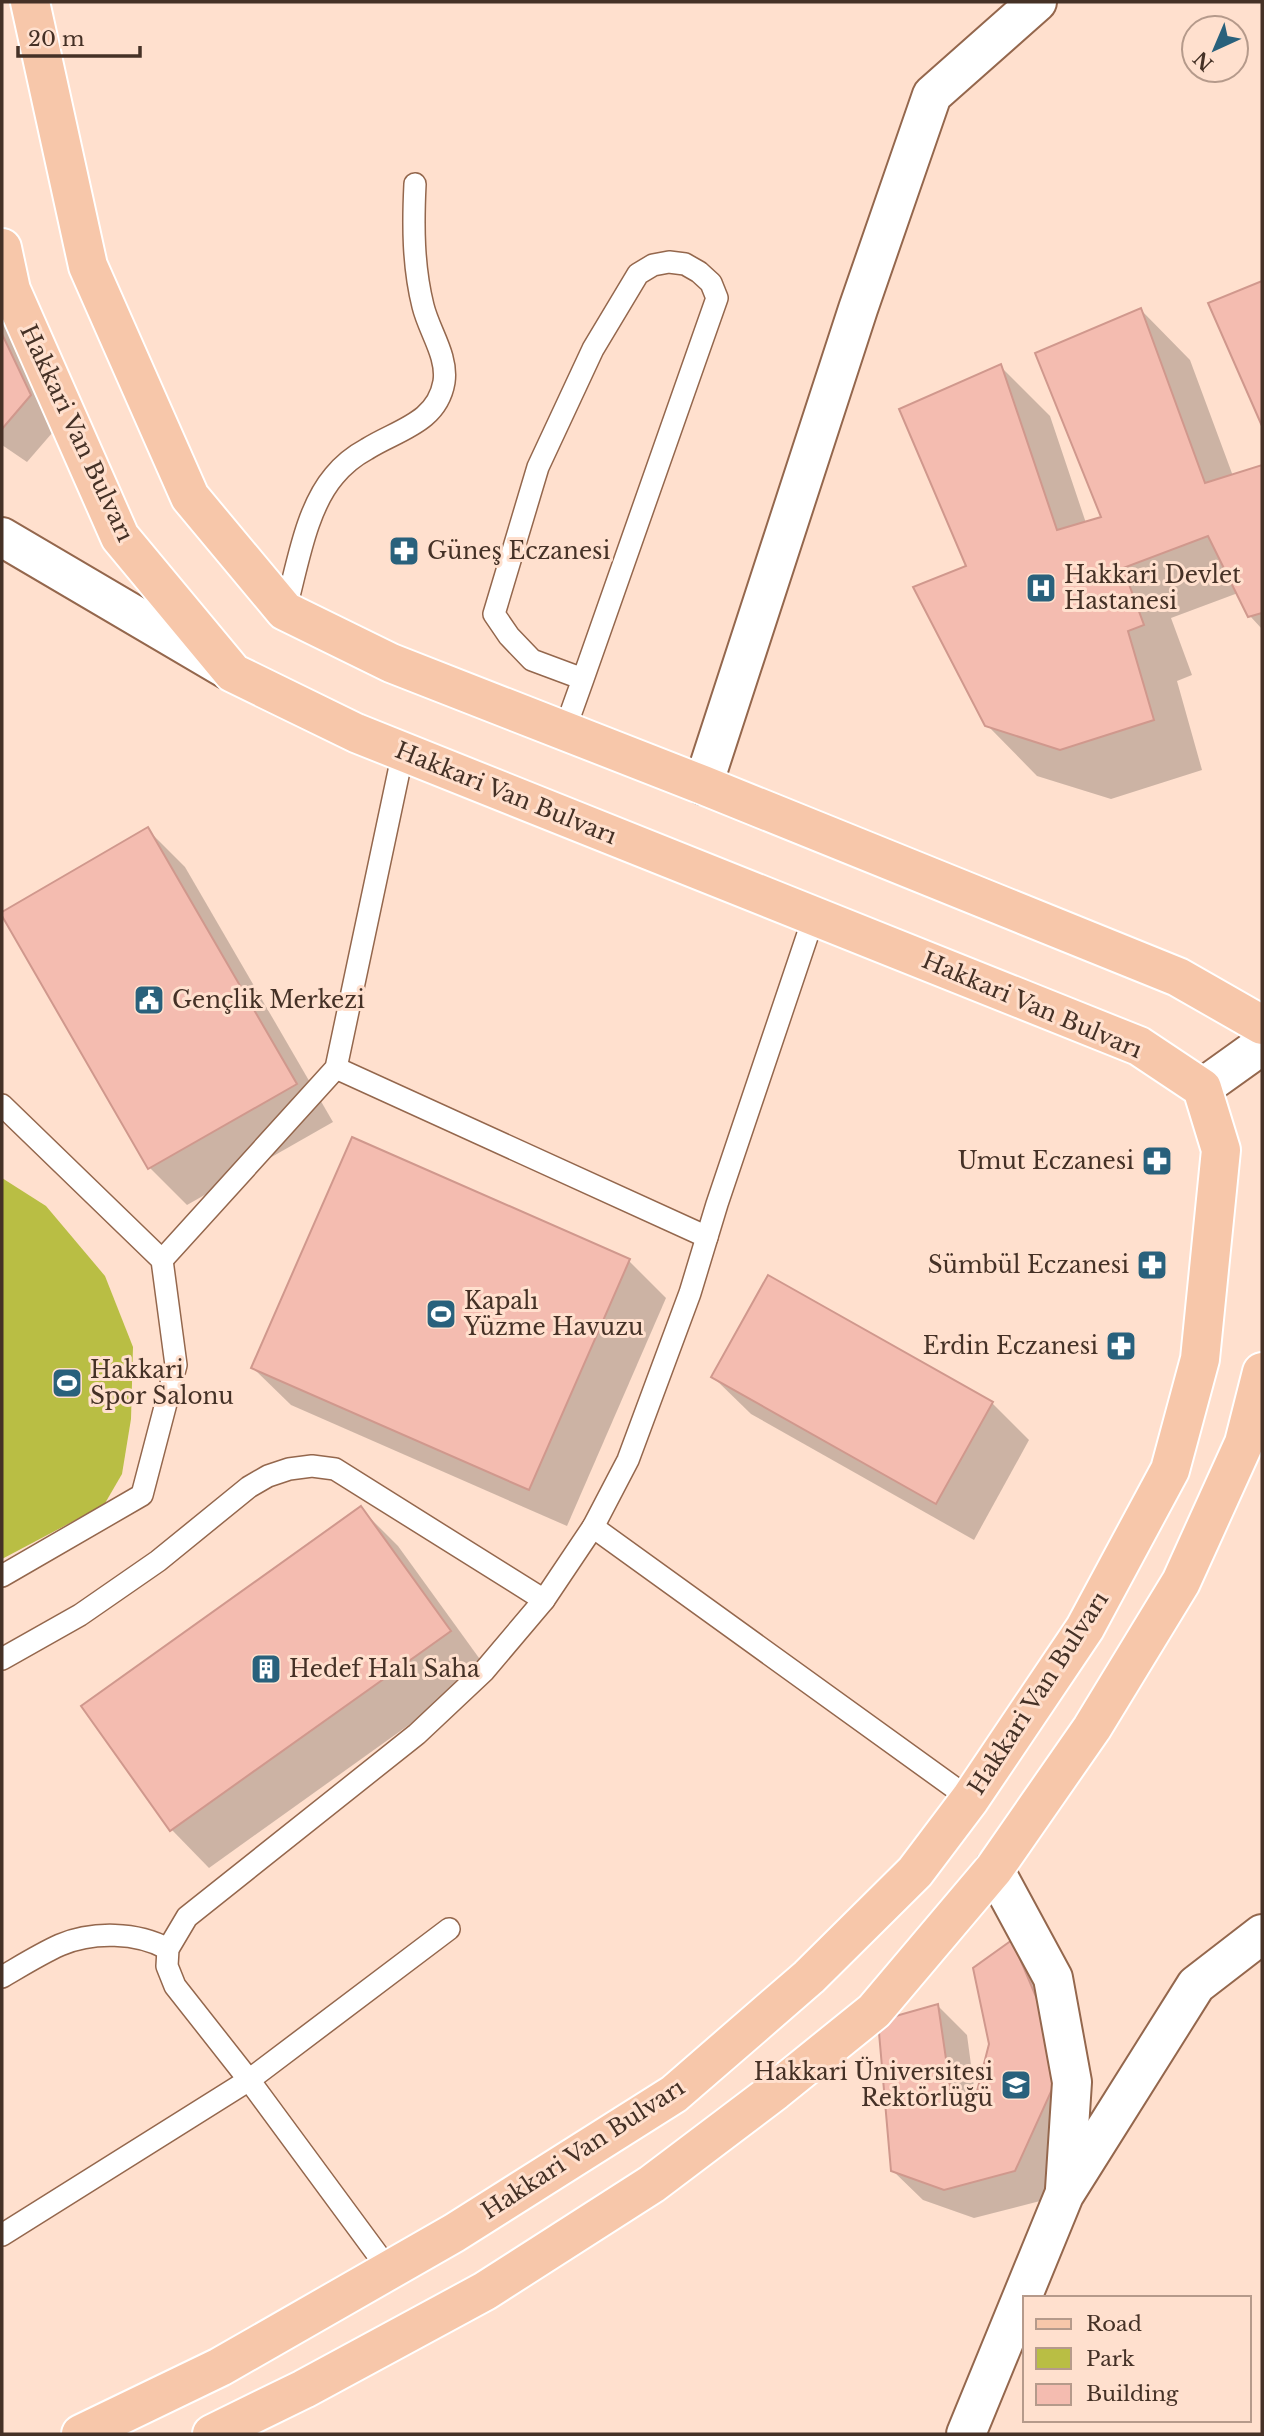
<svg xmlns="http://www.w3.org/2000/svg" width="1264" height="2436" font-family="'Libre Baskerville',serif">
	<rect width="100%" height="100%" fill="#ffe0ce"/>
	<polygon fill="#b9be44" points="2,1178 46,1206 105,1276 133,1347 131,1419 122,1474 104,1505 2,1559"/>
	<g fill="#0003">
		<polygon points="1262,283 1262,422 1210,304"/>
		<polygon points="1141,310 1190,360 1233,476 1262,467 1262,629 1250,616 1238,593 1171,618 1192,675 1177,681 1202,770 1111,799 1037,776 987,725 968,567 1000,366 1050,416 1086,523 1104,518"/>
		<polygon points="2,318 14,331 59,425 27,462 2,445"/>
		<polygon points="148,830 185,867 333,1122 187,1205 150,1168 2,913"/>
		<polygon points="629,1261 666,1298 567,1526 291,1405 253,1368"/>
		<polygon points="713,1377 992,1403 1029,1440 974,1540 751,1414"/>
		<polygon points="360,1508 398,1546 487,1669 209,1868 172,1830 83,1707"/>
		<polygon points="1012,1943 1040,1972 1092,2094 1044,2200 974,2218 923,2200 893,2171 938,2006 967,2035 976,2102"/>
	</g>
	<g fill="#f4bcb0" stroke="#d0988d" stroke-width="2">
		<polygon points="1262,281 1262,426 1208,303"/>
		<polygon points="1141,308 1205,483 1262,465 1262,613 1248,617 1208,536 1123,568 1144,625 1128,631 1154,720 1060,750 985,726 913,587 966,566 899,409 1001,364 1057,530 1101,517 1035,353"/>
		<polygon points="2,334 31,395 2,429"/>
		<polygon points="148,827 297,1084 148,1169 2,916 2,912"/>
		<polygon points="352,1137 630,1259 529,1490 251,1368"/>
		<polygon points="768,1275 993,1402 936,1504 711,1377"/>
		<polygon points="361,1506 451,1631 170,1831 81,1706"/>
		<polygon points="1012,1940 1064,2063 1015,2171 944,2190 891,2171 878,2021 938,2004 953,2107 973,2107 989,2044 973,1968"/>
	</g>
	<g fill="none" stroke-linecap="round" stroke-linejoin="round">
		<g stroke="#94674d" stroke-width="24">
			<g id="service">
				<path d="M285,611c12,-42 20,-101 49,-135 9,-11 20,-20 33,-27 30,-19 70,-26 77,-67 4,-26 -15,-51 -21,-76 -10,-40 -10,-81 -8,-122"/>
				<polyline points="564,732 583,679 717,298 711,283 699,272 685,264 669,262 653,265 638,274 593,349 538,467 494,614 509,636 532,660 583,679"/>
				<polyline points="336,1068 707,1237"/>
				<polyline points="2,1105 162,1260 176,1365 142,1495 2,1576"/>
				<polyline points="162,1260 336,1068 403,752"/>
				<polyline points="593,1527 970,1799"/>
				<polyline points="2,1659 80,1615 158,1561 249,1487 268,1476 289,1469 312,1466 335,1469 544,1600"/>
				<path d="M2,1977c19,-11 38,-23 58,-32 33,-14 77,-13 108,4"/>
				<polyline points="2,2235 249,2080 449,1929"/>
				<polyline points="389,2270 249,2080 175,1986 167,1966 168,1949 187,1917 417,1734 484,1671 544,1600 593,1527 628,1460 690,1293 717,1204 814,916"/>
			</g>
		</g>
		<g stroke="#94674d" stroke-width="42">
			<g id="minor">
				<polyline points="703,785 858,309 932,95 1037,2"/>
				<polyline points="994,1869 1053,1978 1072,2082 1065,2189"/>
				<polyline points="966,2434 1064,2195 1196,1985 1262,1934"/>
			</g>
		</g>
		<g stroke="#94674d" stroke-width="42">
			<g id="tertiary">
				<polyline points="2,537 228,670"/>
				<polyline points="1202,1088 1262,1045"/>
			</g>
		</g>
		<g stroke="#fff" stroke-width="42">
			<g id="primary">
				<polyline points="30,2 88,266 190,497 285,611 391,663 703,785 1178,977 1262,1025"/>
				<polyline points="2,248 11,290 120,537 233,673 356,733 1139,1046 1202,1088 1221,1150 1200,1359 1170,1470 1085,1628 970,1799 915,1872 809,1977 674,2094 454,2233 220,2367 81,2434"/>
				<polyline points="212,2434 304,2389 485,2291 652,2184 775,2091 874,2011 994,1869 1092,1728 1181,1582 1244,1443 1262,1372"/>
			</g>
		</g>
		<use href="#service" stroke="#fff" stroke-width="21"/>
		<use href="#minor" stroke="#fff" stroke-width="38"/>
		<use href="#tertiary" stroke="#fff" stroke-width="38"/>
		<use href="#primary" stroke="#f7c7aa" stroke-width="38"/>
	</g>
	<defs>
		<g id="pharmacy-square" transform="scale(1.575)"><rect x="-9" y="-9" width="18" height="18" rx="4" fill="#29617c" stroke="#ffe0ce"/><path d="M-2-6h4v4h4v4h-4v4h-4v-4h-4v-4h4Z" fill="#fff"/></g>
		<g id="hospital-square" transform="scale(1.575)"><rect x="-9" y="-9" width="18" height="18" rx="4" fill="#29617c" stroke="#ffe0ce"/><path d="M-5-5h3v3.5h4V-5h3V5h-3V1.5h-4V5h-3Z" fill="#fff"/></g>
		<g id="civic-square" transform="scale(1.575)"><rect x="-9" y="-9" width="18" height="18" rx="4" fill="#29617c" stroke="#ffe0ce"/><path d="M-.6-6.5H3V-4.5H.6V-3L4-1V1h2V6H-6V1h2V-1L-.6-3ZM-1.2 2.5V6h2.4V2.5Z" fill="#fff"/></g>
		<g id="stadium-square" transform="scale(1.575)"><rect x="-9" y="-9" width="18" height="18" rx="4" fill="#29617c" stroke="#ffe0ce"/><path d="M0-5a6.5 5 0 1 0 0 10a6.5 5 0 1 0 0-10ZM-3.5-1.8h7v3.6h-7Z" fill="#fff"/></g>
		<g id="building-square" transform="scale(1.575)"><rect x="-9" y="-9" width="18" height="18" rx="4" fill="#29617c" stroke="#ffe0ce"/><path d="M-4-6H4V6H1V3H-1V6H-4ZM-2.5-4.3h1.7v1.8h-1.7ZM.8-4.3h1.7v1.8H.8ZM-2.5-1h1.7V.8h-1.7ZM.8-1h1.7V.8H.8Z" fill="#fff"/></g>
		<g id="university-square" transform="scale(1.575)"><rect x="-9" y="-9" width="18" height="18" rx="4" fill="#29617c" stroke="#ffe0ce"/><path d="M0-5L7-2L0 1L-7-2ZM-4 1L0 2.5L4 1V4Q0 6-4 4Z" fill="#fff"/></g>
	</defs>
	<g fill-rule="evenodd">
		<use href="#pharmacy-square" x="404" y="551"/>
		<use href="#hospital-square" x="1041" y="588"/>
		<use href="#civic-square" x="149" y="1000"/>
		<use href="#pharmacy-square" x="1157" y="1161"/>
		<use href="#pharmacy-square" x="1152" y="1265"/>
		<use href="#stadium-square" x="441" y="1314"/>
		<use href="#pharmacy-square" x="1121" y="1346"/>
		<use href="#stadium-square" x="67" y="1383"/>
		<use href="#building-square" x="266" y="1669"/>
		<use href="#university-square" x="1016" y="2085"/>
	</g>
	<g text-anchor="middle" stroke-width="6" stroke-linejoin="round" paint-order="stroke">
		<g font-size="23" fill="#453126" stroke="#ffe0ce">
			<text transform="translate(77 433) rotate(65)" y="8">Hakkari Van Bulvarı</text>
			<text transform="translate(506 793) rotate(22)" y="8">Hakkari Van Bulvarı</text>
			<text transform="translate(1032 1005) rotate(23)" y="8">Hakkari Van Bulvarı</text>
			<text transform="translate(1038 1693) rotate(-57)" y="8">Hakkari Van Bulvarı</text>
			<text transform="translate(583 2149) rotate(-33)" y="8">Hakkari Van Bulvarı</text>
		</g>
		<g font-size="23" fill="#453126" stroke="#ffe0ce" text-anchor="start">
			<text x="427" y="559">Güneş Eczanesi</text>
			<text x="1064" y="583">Hakkari Devlet<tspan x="1064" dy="26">Hastanesi</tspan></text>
			<text x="172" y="1008">Gençlik Merkezi</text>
			<text x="1134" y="1169" text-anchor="end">Umut Eczanesi</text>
			<text x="1129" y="1273" text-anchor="end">Sümbül Eczanesi</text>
			<text x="464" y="1309">Kapalı<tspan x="464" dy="26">Yüzme Havuzu</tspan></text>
			<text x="1098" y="1354" text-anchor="end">Erdin Eczanesi</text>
			<text x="90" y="1378">Hakkari<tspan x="90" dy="26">Spor Salonu</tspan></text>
			<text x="289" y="1677">Hedef Halı Saha</text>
			<text x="993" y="2080" text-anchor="end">Hakkari Üniversitesi<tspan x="993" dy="26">Rektörlüğü</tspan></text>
		</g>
	</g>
	<rect width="1264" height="2436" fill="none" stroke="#453126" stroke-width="7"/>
	<rect x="1023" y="2296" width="228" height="126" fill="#ffe0ce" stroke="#b59a8b" stroke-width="2"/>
	<rect x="1036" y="2319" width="35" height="10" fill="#f7c7aa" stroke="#b59a8b" stroke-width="2"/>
	<text x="1086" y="2331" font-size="21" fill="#453126">Road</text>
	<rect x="1036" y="2348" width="35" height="21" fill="#b9be44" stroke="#b59a8b" stroke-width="2"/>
	<text x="1086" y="2366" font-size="21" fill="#453126">Park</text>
	<rect x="1036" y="2384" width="35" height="21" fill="#f4bcb0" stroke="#b59a8b" stroke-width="2"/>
	<text x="1086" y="2401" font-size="21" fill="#453126">Building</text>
	<g transform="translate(1215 49) rotate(224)"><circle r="33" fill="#ffe0ce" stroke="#b59a8b" stroke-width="2"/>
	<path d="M0-5L12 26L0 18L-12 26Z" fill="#29617c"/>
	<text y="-10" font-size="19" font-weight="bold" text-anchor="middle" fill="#453126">N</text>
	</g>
	<path d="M18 46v10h122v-10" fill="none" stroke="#453126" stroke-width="3.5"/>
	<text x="28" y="46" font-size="21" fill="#453126" stroke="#ffe0ce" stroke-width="5" paint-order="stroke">20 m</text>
</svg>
